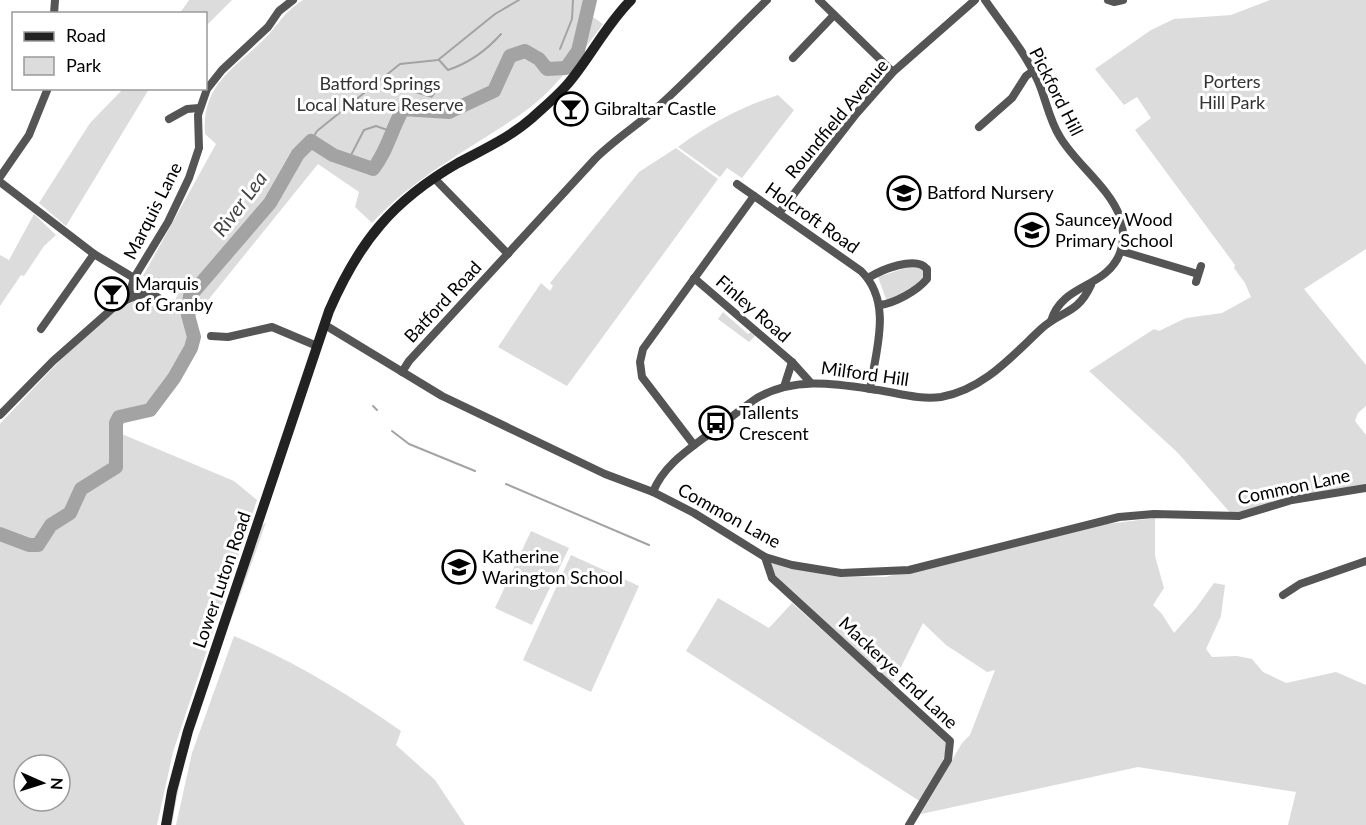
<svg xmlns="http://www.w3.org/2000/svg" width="1366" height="825" font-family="Lato,sans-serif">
	<rect width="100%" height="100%" fill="#fff"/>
	<g fill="#dcdcdc" fill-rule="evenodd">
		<polygon points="189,0 232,0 206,26 206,14 180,13"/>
		<path d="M303,0h286l-6,10 20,14c-24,32 -46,64 -79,88 -52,36 -109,64 -152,111l-17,-16 4,-15 -41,-28 -122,151c-3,11 -1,22 -4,32 -9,23 -27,44 -42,63l-31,7 -2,15 117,49 23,19 -84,252 -16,73h-157v-401c27,-27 106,-120 141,-124 10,-1 21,7 30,11l7,-8 -3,-3 2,-4 -34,-20 73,-132 -11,-10c-4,-53 34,-67 65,-101 11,-13 18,-24 33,-33zM24,765h36v36h-36z"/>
		<polygon points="1270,0 1366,0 1366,249 1304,289 1366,365 1366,406 1358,413 1355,421 1366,435 1366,488 1233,516 1178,453 1089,371 1154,329 1159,331 1186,318 1222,313 1251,297 1245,283 1234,268 1235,265 1135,130 1151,118 1137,97 1124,105 1095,69 1151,30 1174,19 1231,15"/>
		<polygon points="124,88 149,89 66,226 39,203 90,123"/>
		<path d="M778,95l16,15 -52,68 -15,-10 -7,9 -42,-30c31,-23 63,-40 100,-52z"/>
		<polygon points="676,148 718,179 567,386 498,347 541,283 550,291 553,286 550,283 639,172"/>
		<polygon points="34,214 56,235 44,246 24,276 21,275 0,306 0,255 9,260"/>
		<path d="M915,265l7,2 4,7c-7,11 -28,25 -40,25l-8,-22z"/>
		<polygon points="723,312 748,334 751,332 755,336 749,342 718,319"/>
		<polygon points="1155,518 1155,556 1164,588 1153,605 1162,614 1174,633 1196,608 1214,583 1225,585 1221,616 1206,649 1212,657 1237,656 1252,659 1263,672 1286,683 1336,672 1366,685 1366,825 1288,825 1296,792 1138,767 921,814 962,743 970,735 995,670 987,672 946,645 923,623 892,685 773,575 771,563 833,576 885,577 1092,526"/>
		<path d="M266,522c-33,99 -78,199 -94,303h-2l10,-53 82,-246z"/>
		<polygon points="531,531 569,548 532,625 495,608"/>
		<polygon points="571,555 639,586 591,692 523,660"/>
		<path d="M718,598l51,30 23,-25 154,137c1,23 -14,42 -25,62l-235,-151z"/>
		<path d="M234,636c59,25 114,58 167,95l-5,14 39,35 30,45h-289l16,-72z"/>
	</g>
	<polygon fill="#a3a3a3" points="429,83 435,84 437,91 432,98 415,93 414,88 422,88"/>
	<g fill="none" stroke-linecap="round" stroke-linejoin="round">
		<g stroke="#a3a3a3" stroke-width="2">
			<polyline points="560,49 572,19 573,0"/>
			<path d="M439,60l9,10c21,-7 38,-19 53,-36"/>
			<polyline points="311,141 317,131 400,64 438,60 495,14 519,0"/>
			<polyline points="348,161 364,130 376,126 390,131"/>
			<polyline points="373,406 377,410"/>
			<polyline points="392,431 409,444 475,471"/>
			<polyline points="506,484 649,545"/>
		</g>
		<path stroke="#a3a3a3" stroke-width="14" d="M0,534l29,11h9l13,-20 19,-12 11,-24 35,-22v-44l3,-6 31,-7 24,-32 17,-30 3,-11 -6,-22 2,-19 80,-93 28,-49 13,-13 22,14 40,14c14,-17 19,-41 30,-60l46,3 45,-21 16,-35 15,-5 14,8 8,10 19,-1 12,-17 12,-51"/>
		<g stroke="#555" stroke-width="8">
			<polyline points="819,0 893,72"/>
			<path d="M985,0c18,26 40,52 53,81 8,18 11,39 22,56 16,27 49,50 60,80 4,12 4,25 0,36 -14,36 -58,30 -69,68"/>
			<polyline points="1108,0 1114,2 1123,0"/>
			<polyline points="54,14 55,0"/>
			<polyline points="793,58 834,15"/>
			<polyline points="169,119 187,109 199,108"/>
			<polyline points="979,127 1012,98 1026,76 1033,71"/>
			<polyline points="0,177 29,135 48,88"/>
			<polyline points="434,178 508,254"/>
			<polyline points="0,182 94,254 134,278 149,292 176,309"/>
			<path d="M737,184l124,87c32,31 15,79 9,118"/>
			<polyline points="779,213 856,114 893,72 975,0"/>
			<polyline points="1121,251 1198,274"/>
			<polyline points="694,278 792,362 810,382"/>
			<path d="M868,278c13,-8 48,-23 59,-9v10c-10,12 -32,24 -47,26"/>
			<polyline points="1196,282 1201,266"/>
			<polyline points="128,299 134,278 168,222 189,178 199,148 198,115 207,89 222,70 268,27 279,11 293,0"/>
			<polyline points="325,325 442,396 605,474 653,492 694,513 765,557 792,565 841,573 909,570 1119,517 1154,514 1239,516 1292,500 1366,488"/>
			<polyline points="41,329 94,254"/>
			<polyline points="211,336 228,337 272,327 317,346"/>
			<path d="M402,372l7,-11 186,-202c20,-20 43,-34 64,-53 37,-34 72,-71 108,-106"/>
			<polyline points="784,387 792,362"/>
			<polyline points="0,415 53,361 113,308 128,299 149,292"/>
			<polyline points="694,445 642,377 640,362 643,349 754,196"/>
			<path d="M653,492c11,-28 38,-44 60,-61 15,-11 29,-23 44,-33 38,-22 80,-14 121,-8 20,3 42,10 63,7 42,-7 71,-41 100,-68 21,-19 36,-14 50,-44"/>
			<polyline points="765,557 772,578 950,741 948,760 909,825"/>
			<polyline points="1283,595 1300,584 1366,561"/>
		</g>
		<path stroke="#222" stroke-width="10" d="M166,825l6,-34 16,-60 141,-420c30,-69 63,-110 129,-148 26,-14 51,-25 74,-45 13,-12 28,-24 39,-38 21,-26 36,-56 60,-80"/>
	</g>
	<defs>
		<g id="bar-ring" transform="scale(1.725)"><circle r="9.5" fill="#fff" stroke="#000" stroke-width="1.5"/><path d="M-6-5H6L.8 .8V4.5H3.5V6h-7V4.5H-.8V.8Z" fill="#000"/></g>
		<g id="school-ring" transform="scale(1.725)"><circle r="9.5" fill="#fff" stroke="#000" stroke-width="1.5"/><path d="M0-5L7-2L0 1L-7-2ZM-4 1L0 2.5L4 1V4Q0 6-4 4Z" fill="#000"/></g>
		<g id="bus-ring" transform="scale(1.725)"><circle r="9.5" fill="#fff" stroke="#000" stroke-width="1.5"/><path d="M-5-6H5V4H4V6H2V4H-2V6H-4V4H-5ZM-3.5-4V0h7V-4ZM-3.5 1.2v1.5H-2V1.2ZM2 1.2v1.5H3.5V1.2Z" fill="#000"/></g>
	</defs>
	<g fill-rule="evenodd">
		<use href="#bar-ring" x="571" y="109"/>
		<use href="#school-ring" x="904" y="193"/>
		<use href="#school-ring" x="1032" y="230"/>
		<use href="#bar-ring" x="112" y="294"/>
		<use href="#bus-ring" x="716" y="423"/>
		<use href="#school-ring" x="459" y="567"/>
	</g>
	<g text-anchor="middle" stroke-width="6" stroke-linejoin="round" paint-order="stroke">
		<g font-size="18" fill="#333" stroke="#fff">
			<text x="1232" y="88">Porters<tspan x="1232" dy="21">Hill Park</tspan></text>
			<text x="380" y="90">Batford Springs<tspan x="380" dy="21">Local Nature Reserve</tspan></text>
		</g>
		<g font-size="18" fill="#000" stroke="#fff">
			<text transform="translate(1056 92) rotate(63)" y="6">Pickford Hill</text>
			<text transform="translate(837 119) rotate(-50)" y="6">Roundfield Avenue</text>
			<text transform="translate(153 211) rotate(-63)" y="6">Marquis Lane</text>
			<text transform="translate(812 218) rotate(35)" y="6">Holcroft Road</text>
			<text transform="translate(443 302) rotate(-47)" y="6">Batford Road</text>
			<text transform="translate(753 309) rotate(41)" y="6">Finley Road</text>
			<text transform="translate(865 374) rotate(8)" y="6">Milford Hill</text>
			<text transform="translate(1294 487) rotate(-12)" y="6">Common Lane</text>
			<text transform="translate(729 516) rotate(29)" y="6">Common Lane</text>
			<text transform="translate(222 580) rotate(-71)" y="6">Lower Luton Road</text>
			<text transform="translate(898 673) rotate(43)" y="6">Mackerye End Lane</text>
		</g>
		<g font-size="18" fill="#000" stroke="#fff" text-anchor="start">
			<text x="594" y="115">Gibraltar Castle</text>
			<text x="927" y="199">Batford Nursery</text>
			<text x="1055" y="226">Sauncey Wood<tspan x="1055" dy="21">Primary School</tspan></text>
			<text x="135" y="290">Marquis<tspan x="135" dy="21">of Granby</tspan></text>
			<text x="739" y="419">Tallents<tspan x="739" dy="21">Crescent</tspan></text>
			<text x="482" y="563">Katherine<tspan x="482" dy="21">Warington School</tspan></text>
		</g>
		<g font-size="20" font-style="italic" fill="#444" stroke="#fff">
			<text transform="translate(240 204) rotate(-53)" y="7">River Lea</text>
		</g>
	</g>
	<rect x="12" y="12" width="195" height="78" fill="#ffffff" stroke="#999999" stroke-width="1.5"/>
	<rect x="24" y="32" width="30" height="9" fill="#222222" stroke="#999999" stroke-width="1.5"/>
	<text x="66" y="42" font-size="18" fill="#000000">Road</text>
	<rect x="24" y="57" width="30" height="18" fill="#dcdcdc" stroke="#999999" stroke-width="1.5"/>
	<text x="66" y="72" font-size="18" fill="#000000">Park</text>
	<g transform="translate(42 783) rotate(93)"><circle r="28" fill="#ffffff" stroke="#999999" stroke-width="1.5"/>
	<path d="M0-4.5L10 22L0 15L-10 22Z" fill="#000000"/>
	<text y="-9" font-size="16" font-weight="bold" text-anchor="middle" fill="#000000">N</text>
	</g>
</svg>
